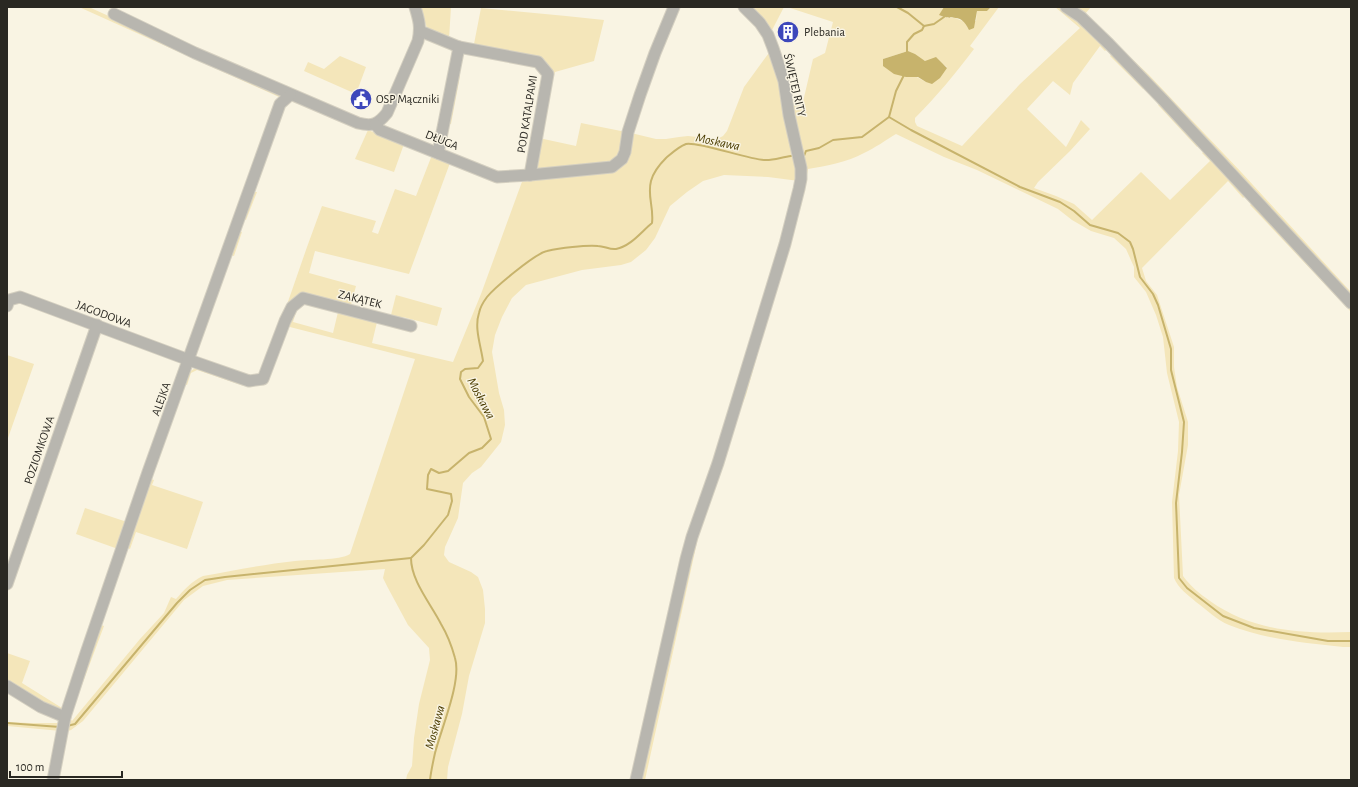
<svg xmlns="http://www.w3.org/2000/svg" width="1358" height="787" font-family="'Alegreya Sans',sans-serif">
	<rect width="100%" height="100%" fill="#f9f4e3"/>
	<g fill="#f4e6ba" fill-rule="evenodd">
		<polygon points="79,7 91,8 280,94 279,97"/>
		<polygon points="420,7 451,7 449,39 427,28"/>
		<polygon points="747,7 784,7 770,34"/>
		<path d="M787,7h157l-4,8 3,2 12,1 10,4 11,-1 1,-10h10l4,-4h8l-29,39 4,3c-19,25 -37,47 -59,69v4l2,4 45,20 58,-62 60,-56 -25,-21h7l46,41 -3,3 -5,-5 -27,37 -3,12 -17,-14 -26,28 39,38 15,-27 9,9 -20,22 -32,31 -4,6 22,8 18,8 18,16 49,-48 29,28 40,-39 -8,-8 3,-2 41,44 -3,3 -15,-17 -86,87 4,13 11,14 17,52v20l3,20 11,35v23l-9,50 4,81c9,12 16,17 27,25 42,30 91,33 141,31v15h-8c-37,-4 -80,-8 -114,-22 -12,-5 -22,-15 -33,-23 -8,-7 -18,-14 -22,-24l-2,-76 6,-51 1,-29 -12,-49 -4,-36 -7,-22 -10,-23 -12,-15v-10l-8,-18 -12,-11 -23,-7 -19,-11 -14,-11 -81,-39 -33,-13 -48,-23c-10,6 -21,14 -32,19 -17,9 -37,13 -56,16l-7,37 -11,34 -44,155 -12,30 -35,108 -54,247h-8l41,-183 124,-409 -13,-86 13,4 11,-47 12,-6 8,-31zM908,51c6,2 12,8 17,10 10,3 13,-1 22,6l-2,3 -19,12 -43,-23z"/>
		<polygon points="1079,7 1091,7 1085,14 1148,74 1242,173 1351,292 1351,298 1076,10"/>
		<polygon points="481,8 566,16 604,20 594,61 555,72 554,75 552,75 541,59 474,44"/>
		<path d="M771,50l8,25 20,106 -31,-4 -44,-2 -21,6 -16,11 -17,14 -15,32 -9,12 -15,12 -10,3 -39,5 -56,15 -14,13 -10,19 -7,18 -3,17 7,41 5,17 1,15 -4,17 -20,25 -9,6 -9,10 -5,35 -13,29 -1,8 5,7 22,10 7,5 5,13 2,19v14l-16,53 -7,38 -14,53 -1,13h-41l1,-5 5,-9 2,-28 5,-34 11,-44 -1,-12 -21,-23 -20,-37 -5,-10 2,-9 -158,11 -24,6 -19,14 -101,121 -12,9 -6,2 33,-108 6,2 -34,91 2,4 68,-82 24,-26 7,-16 5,2c8,-9 16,-18 27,-23 30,-5 62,-12 92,-15 14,-2 44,0 55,-7l65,-195 -129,-33 9,-18 9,-6 1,2 -8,5 -4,13 40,11 5,-21 39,10 -5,21 81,19 28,-68 42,-115 92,-9 16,-37 25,6h10l13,-2 9,-1 29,3 6,-3 4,-5 17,-44z"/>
		<polygon points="1113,53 1145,86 1143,89 1110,56"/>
		<polygon points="340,56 366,67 356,94 304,71 308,62 324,69"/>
		<polygon points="458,76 460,76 451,124 448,124"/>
		<polygon points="1161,103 1199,145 1197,147 1158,105"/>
		<polygon points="581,123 626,132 619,156 613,162 542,171 537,168 539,138 576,146"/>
		<polygon points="368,130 404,144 394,172 355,159"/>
		<polygon points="432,155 450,163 409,274 315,251 309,273 356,286 351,305 300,295 282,319 307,247 322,206 376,221 372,232 378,234 395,189 416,196"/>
		<polygon points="253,192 257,192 246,220 244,219"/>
		<polygon points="1253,202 1351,307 1351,312 1250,205"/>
		<polygon points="239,231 242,232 234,256 230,255"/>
		<polygon points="396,295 442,308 437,326 403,317 398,320 363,308 391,315"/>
		<polygon points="7,355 34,364 8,438 7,438"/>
		<polygon points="197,367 245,383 244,386 197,370 191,373 187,385 184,384 189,372"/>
		<polygon points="150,479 154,480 152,485 203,502 187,549 136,532 130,549 126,547"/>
		<polygon points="85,508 127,522 118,549 76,534"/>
		<polygon points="81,651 63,711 51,707 7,683 7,653 30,661 22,683 62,708"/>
		<polygon points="7,722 30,723 62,723 61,731 7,726"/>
	</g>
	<g fill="#c7b36c">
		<path d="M944,7h47l-4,4h-10l-3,17 -5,2c-9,-19 -16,-8 -30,-15z"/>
		<polygon points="908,51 915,54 925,61 936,57 947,68 940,78 932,84 926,82 918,77 906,77 894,74 883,66 883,59"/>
	</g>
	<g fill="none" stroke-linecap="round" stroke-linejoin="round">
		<g stroke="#c7b36c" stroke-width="2">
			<polyline points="897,7 908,13 924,26"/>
			<polyline points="907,52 907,42 914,34 922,30 924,26 934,24 944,17"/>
			<polyline points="889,117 911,130 1020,187 1060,202 1074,211 1090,225 1118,233 1130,242 1133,249 1140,277 1153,294 1158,305 1171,349 1171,370 1184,422 1182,452 1176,503 1179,578 1187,588 1223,616 1254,628 1328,641 1351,641"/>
			<polyline points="804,156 806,151 819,148 833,140 862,137 889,117 896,91 904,75"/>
			<polyline points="7,723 60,727"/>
			<polyline points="67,726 75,724 177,603 190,590 205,580 225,577 411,558"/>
			<path d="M430,780c1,-9 3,-18 5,-27 6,-24 27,-72 20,-95 -3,-11 -8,-24 -14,-34 -10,-20 -30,-43 -30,-66l13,-13 24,-30 4,-14 -1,-7 -24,-5 1,-14 3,-6 8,4 9,-2 21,-18 13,-5 9,-9 -7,-22 -15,-20 -9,-18 1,-7 4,-3 13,-1 5,-7c-2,-15 -9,-33 -4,-48 1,-5 5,-12 8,-16 8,-10 49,-44 60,-46 13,-3 38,-6 51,-5 6,0 12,4 18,3 15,-3 25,-17 36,-26 2,-16 -5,-27 -1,-42 2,-8 9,-17 15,-23 6,-5 12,-11 20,-14 11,-3 61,15 78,16 8,1 18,-3 27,-4"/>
		</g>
		<g stroke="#d4cfc0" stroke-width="13">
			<g id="minor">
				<polyline points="1066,7 1081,17 1109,44 1164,101 1351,303"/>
				<path d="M114,14l81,39 163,70c15,4 20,1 29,-10l31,-72c3,-14 1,-21 -3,-34"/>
				<polyline points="420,31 459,47 538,62 548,74 530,175"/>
				<polyline points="375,124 380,130 497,177 530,175 612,167 622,159 625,152 628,132 640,95 655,53 674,7"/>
				<polyline points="438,153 459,47"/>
				<polyline points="7,306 9,300 20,297 189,360 249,381 263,379 285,321 292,307 303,298 411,326"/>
				<polyline points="7,584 97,325"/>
				<polyline points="7,686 41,707 65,717"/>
				<polyline points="53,780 65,717 86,653 148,472 280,104 290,95"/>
				<polyline points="636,780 686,559 692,537 718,463 785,244 799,189 801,179 801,168 789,115 784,81 773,48 768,35 760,23 744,7"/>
			</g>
		</g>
		<use href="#minor" stroke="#b8b6af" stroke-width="11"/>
	</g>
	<defs>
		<g id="building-disc" transform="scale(1.15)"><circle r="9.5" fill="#3d47bb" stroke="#f9f4e3"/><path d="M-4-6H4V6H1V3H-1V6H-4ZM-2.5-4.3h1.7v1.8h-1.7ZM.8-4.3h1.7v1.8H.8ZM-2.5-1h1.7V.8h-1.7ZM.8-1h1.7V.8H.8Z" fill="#fff"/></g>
		<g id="civic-disc" transform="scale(1.15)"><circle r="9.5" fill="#3d47bb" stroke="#f9f4e3"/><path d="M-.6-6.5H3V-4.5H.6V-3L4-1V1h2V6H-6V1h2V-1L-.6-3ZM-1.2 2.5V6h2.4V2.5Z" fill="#fff"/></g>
	</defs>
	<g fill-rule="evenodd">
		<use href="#building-disc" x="788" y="32"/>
		<use href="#civic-disc" x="361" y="99"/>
	</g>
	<g text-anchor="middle" stroke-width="3" stroke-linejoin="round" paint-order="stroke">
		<g font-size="12" fill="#2a2822" stroke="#f9f4e3" text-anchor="start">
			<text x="804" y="36">Plebania</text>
			<text x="376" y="103">OSP Mączniki</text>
		</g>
		<g font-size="12" fill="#2a2822" stroke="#f9f4e3">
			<text transform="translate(795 85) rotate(77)" y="4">ŚWIĘTEJ RITY</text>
			<text transform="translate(527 114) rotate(-81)" y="4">POD KATALPAMI</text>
			<text transform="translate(442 140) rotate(22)" y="4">DŁUGA</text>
			<text transform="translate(360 299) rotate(14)" y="4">ZAKĄTEK</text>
			<text transform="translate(104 314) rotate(20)" y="4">JAGODOWA</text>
			<text transform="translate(161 399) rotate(-70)" y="4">ALEJKA</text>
			<text transform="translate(39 450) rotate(-71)" y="4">POZIOMKOWA</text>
		</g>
		<g font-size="13" font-style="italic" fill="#4a3c00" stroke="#f9f4e3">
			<text transform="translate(718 141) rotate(12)" y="5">Moskawa</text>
			<text transform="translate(482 398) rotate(62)" y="5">Moskawa</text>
			<text transform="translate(434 727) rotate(-75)" y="5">Moskawa</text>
		</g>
	</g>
	<rect width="1358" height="787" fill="none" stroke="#2a2822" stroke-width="16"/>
	<path d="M10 771v6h112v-6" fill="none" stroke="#2a2822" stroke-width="2"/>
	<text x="16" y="771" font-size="12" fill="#2a2822" stroke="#f9f4e3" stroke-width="3" paint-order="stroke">100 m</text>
</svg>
